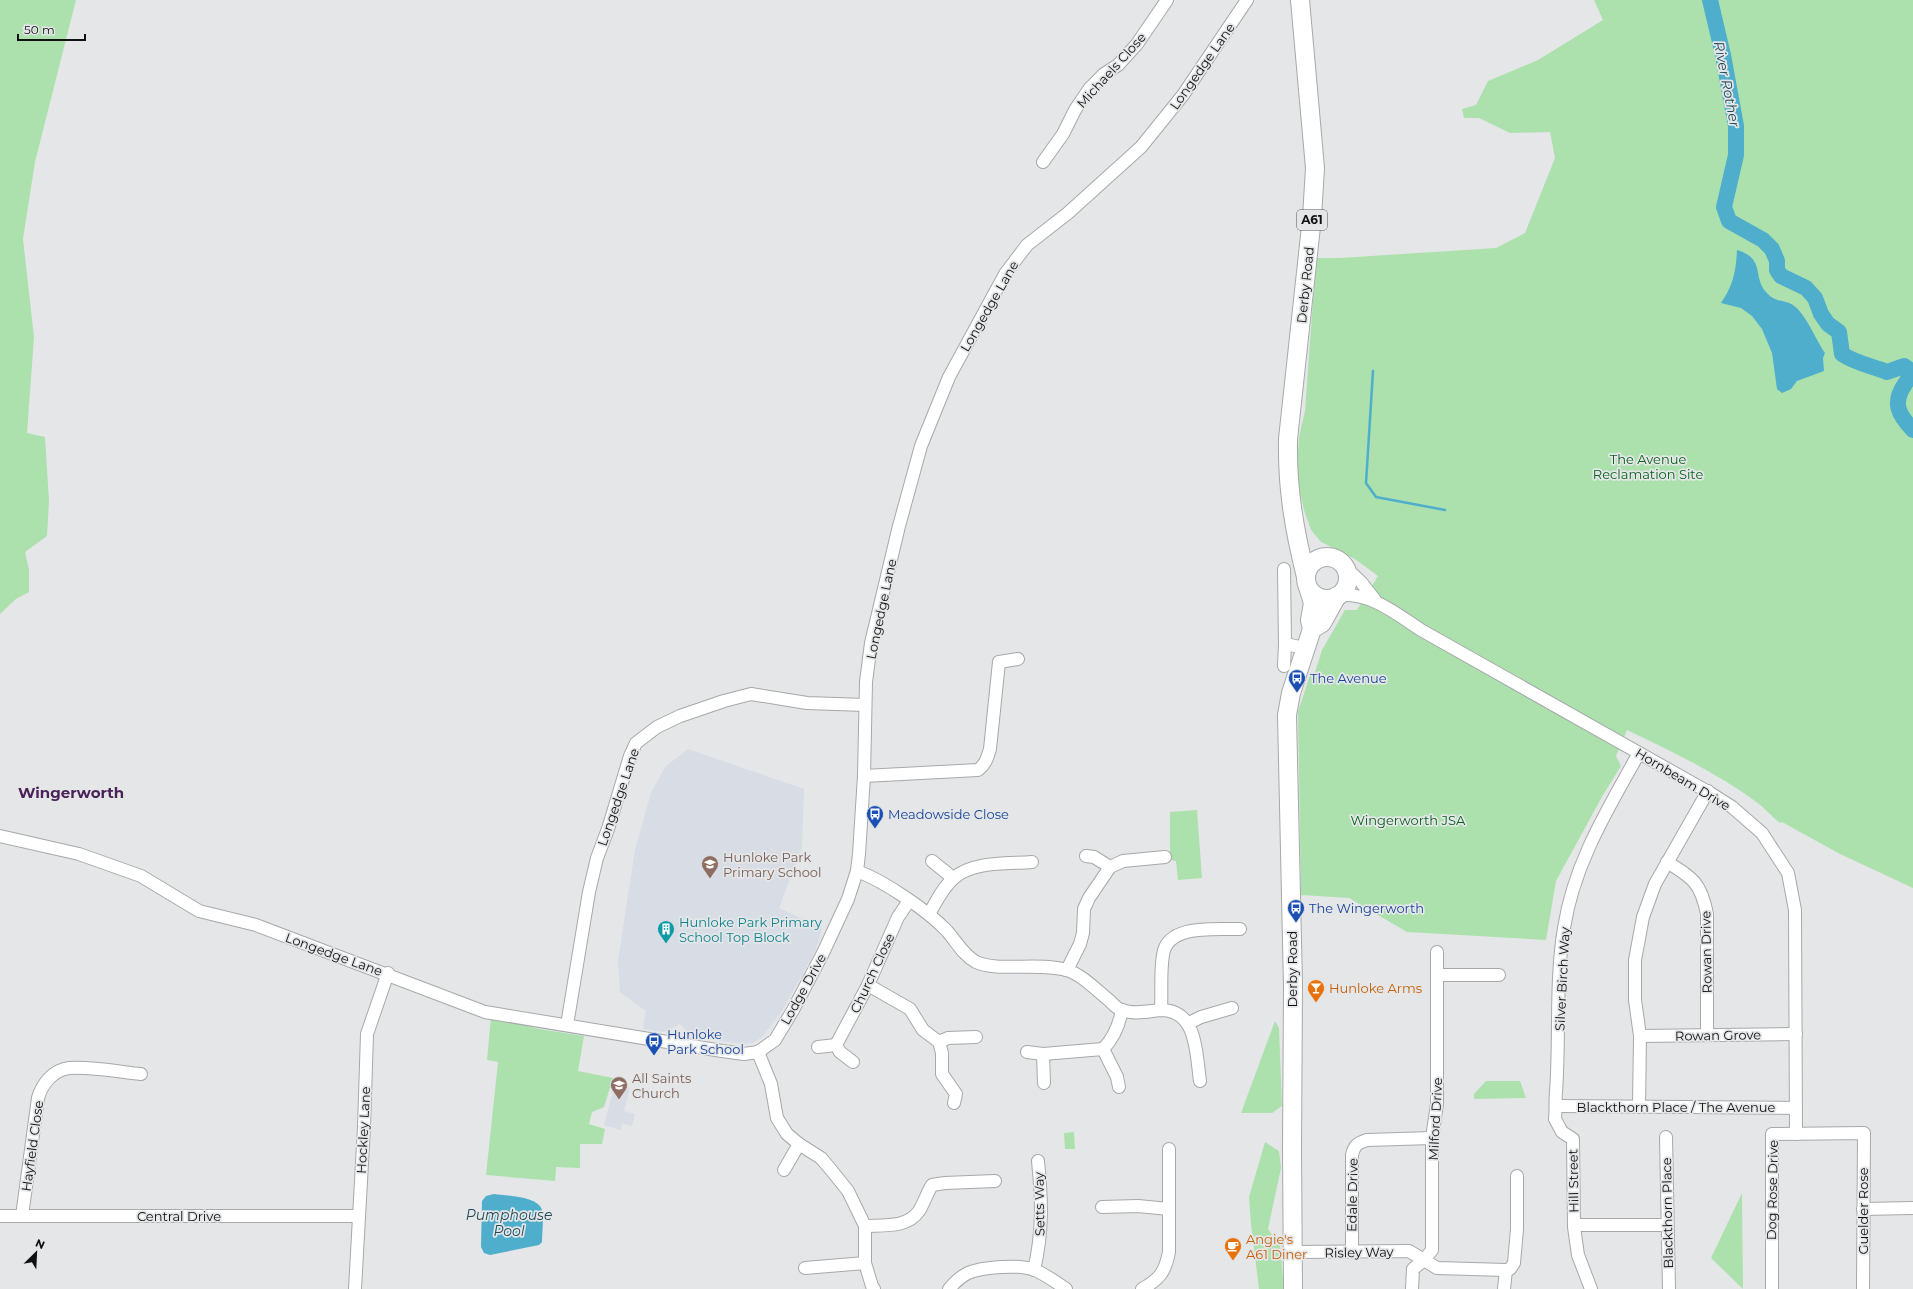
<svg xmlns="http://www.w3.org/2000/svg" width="1913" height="1289" font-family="Montserrat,sans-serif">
	<rect width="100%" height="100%" fill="#e5e6e8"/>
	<g fill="#d7dce5">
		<polygon points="688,749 804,789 802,848 779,908 822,928 815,952 782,1011 762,1037 753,1043 741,1044 691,1036 680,1024 664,1032 643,1029 646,1011 620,992 618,961 635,850 651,793 665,767"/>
		<polygon points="615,1084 630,1088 624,1111 635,1114 632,1126 622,1123 621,1130 604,1125"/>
	</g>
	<g fill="#ace1ae">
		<polygon points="0,0 76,0 35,162 23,239 34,337 27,433 45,437 49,501 47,536 25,552 29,570 29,592 16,599 0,614"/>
		<path d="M1594,0h319v888l-73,-34 -58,-32 -2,1c-9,-7 -16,-16 -25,-22 -40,-29 -84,-50 -128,-71l-11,26 5,10 -18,29 -47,86 -10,59 -139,-8 -58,-34 -48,-3 -3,-183 12,-37h4l8,-25 23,-40h12l21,-34 -23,-17 -34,-17 -10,-12 -7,-20 -8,-35 3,-38 6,-26 11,-153h24l156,-10 29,-15 30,-75 -5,-26 -40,1 -31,-15h-15l-2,-9 14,-4 12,-24 50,-21 65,-40z"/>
		<polygon points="1197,810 1202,878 1178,880 1176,861 1170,860 1170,812"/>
		<polygon points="491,1017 539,1029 584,1036 578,1071 613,1078 604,1107 592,1112 589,1124 605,1129 602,1144 580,1144 580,1168 556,1167 555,1181 486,1175 498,1062 487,1060"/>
		<polygon points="1275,1021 1279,1028 1282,1106 1272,1113 1241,1113"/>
		<polygon points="1486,1081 1520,1081 1526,1098 1474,1099 1474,1094"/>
		<polygon points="1074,1132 1075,1149 1065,1149 1064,1133"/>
		<polygon points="1265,1142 1279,1151 1281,1168 1268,1229 1280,1246 1284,1289 1259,1289 1251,1224 1249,1197"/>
		<polygon points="1742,1193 1743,1289 1711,1258"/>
	</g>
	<g fill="#4faecc">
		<path d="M1737,250c29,9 15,26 29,42 9,11 20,8 27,13 13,9 23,35 32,48l-2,5 1,13 -27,10 -6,8 -9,4 -5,-4 -5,-36 -10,-24 -10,-13 -11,-8 -20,-5c12,-17 15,-32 16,-53z"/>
		<path d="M494,1194c12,2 44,2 48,16 2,9 0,22 0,32l-3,3 -49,10 -6,-2 -3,-6 1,-46 4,-5z"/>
	</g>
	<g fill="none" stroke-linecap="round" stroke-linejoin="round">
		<polyline stroke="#4faecc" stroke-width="2.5" points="1373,371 1366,483 1376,497 1445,510"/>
		<path stroke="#4faecc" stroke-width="16" d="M1710,0l13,55 13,71v29l-12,52 5,14 34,19 9,9 5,12v9l4,6 25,12 9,10 6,16 7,10 11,8 3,22c13,9 30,12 45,18l17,-6 6,4c1,6 -1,8 -5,14 -13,19 -7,30 8,46"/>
		<g stroke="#a7a8aa" stroke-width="14">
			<g id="minor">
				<polyline points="1043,162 1063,134 1075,110 1090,88 1104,74 1118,65 1137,44 1167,0"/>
				<polyline points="1344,566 1361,582 1375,600"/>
				<polyline points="1284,569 1285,644 1305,648"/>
				<path d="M1339,595c33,-2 56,18 82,35l289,163 22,14 30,26 26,40 7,37 1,224"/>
				<polyline points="1284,666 1285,644"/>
				<path d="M864,776l114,-6c8,-6 9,-12 12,-21l9,-87 19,-3"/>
				<polyline points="0,836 79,854 141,876 199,911 256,925 485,1012 722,1051 744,1054 758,1052 775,1040 793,1010 823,953 848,899 857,871 859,854 864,776 866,682 871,643 899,526 921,446 949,377 1005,274 1027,245 1068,213 1141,147 1183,95 1247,0"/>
				<polyline points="1086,856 1094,857 1110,867 1123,861 1165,857"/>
				<polyline points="932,861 953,878"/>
				<path d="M1667,862c26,16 34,21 40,52v120"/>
				<path d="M857,871c27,10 70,39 90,60 9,10 16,24 29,31 21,10 63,0 90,8 16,4 31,21 44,31 3,3 7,8 12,9 12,5 27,1 39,0 37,0 35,45 39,71"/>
				<path d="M929,914c7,-12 14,-27 25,-36 19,-17 54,-14 78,-16"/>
				<polyline points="1067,970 1080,944 1083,933 1084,909 1089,898 1110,867"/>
				<polyline points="1437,975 1499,975"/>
				<polyline points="868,985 910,1009 923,1030 939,1042 942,1053 942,1074 956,1094 954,1103"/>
				<path d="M1161,1010c1,-18 -1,-37 2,-55 4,-32 54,-25 77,-26"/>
				<polyline points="1189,1023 1201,1017 1232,1008"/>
				<polyline points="567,1025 589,892 597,858 608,829 630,756 636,743 657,727 680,716 724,701 751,694 807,703 865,705"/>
				<polyline points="1640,1036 1796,1034"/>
				<polyline points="939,1042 948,1038 976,1037"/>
				<polyline points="818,1047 836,1045"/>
				<path d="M1103,1049c11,-11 16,-23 19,-39"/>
				<polyline points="758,1052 771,1084 777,1118 787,1134 799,1144 821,1158 832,1171 848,1191 865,1226 865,1263 872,1286 874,1289"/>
				<polyline points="1027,1052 1043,1054"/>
				<polyline points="853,1062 840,1052 836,1045 868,985 898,917 909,901"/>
				<polyline points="1044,1083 1043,1054 1103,1049 1117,1077 1119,1087"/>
				<polyline points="1557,1106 1796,1108"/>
				<polyline points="1639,1107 1640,1036 1635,1000 1635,960 1643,917 1655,884 1708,791"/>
				<polyline points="1666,1137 1669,1289"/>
				<polyline points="784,1170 799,1144"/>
				<polyline points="1102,1207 1138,1206 1169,1209"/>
				<polyline points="1863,1209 1913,1208"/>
				<polyline points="0,1216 359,1216"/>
				<path d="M22,1216l16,-118c4,-14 15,-28 31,-30 22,-2 50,4 72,6"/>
				<polyline points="1574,1225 1667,1225"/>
				<path d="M865,1226c20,-1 42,2 54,-15 5,-8 8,-18 13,-26l13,-2 50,-2"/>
				<polyline points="1293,1252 1409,1251 1437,1268 1506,1270 1510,1269 1514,1263 1517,1229 1517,1176"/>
				<path d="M1352,1252v-97c2,-9 5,-12 15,-15l65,-2"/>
				<polyline points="805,1268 865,1263"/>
				<path d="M1034,1270c9,-38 8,-70 4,-109"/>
				<polyline points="355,1289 364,1127 367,1034 388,973"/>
				<path d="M949,1289c5,-6 11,-12 19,-16 14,-6 52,-9 67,-3 11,5 21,12 31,19"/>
				<path d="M1142,1289c18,-10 23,-17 27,-37v-103"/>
				<polyline points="1412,1289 1413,1269 1424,1260 1432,1250 1432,1138 1437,1104 1437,952"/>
				<polyline points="1504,1289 1506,1270"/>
				<path d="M1591,1289l-13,-34 -4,-28 -1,-88 -11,-7 -7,-13c1,-9 0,-18 1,-27 4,-55 -1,-110 8,-164 10,-65 44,-119 75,-175"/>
				<polyline points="1772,1289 1772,1134 1864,1133 1863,1289"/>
			</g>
		</g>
		<g stroke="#a7a8aa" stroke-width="20">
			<g id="highway">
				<path d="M1300,0l15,168 -3,49 -24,222c-1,49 6,90 18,138"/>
				<circle cx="1327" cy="578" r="21"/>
				<polyline points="1312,629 1322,623 1337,596"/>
				<polyline points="1293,1289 1292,1150 1293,986 1287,715 1291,693 1312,629 1310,620 1313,603 1309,590"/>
			</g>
		</g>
		<use href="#minor" stroke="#fff" stroke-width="12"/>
		<use href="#highway" stroke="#fff" stroke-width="18"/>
	</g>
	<defs>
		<g id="bus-pin" transform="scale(0.9)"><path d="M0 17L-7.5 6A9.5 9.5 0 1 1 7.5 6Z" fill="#1a4fb4" stroke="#e5e6e8"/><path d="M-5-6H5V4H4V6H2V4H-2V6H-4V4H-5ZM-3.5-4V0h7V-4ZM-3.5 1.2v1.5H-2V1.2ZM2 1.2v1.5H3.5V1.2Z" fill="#fff"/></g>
		<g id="school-pin" transform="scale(0.9)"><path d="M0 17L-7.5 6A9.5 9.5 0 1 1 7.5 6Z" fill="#8d6e63" stroke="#e5e6e8"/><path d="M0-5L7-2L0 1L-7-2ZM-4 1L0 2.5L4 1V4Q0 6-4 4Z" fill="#fff"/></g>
		<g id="building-pin" transform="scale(0.9)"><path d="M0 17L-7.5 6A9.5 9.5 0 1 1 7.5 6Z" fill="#0f9aa8" stroke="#e5e6e8"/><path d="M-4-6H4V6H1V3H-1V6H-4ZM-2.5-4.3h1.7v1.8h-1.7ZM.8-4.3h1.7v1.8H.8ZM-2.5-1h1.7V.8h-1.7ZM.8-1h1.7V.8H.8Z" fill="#fff"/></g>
		<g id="bar-pin" transform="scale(0.9)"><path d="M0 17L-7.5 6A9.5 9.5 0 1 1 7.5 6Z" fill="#e8710a" stroke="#e5e6e8"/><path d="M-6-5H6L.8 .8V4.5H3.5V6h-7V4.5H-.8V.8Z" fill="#fff"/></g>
		<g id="cafe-pin" transform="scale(0.9)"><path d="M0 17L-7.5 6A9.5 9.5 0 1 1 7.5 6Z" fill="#e8710a" stroke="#e5e6e8"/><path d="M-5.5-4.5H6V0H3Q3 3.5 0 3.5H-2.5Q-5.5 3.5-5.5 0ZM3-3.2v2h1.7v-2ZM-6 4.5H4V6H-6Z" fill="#fff"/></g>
	</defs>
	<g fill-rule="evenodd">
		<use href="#bus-pin" x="1297" y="678"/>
		<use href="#bus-pin" x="875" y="814"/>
		<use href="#school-pin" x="710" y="864"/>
		<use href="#bus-pin" x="1296" y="908"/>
		<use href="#building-pin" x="666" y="929"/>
		<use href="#bar-pin" x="1316" y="988"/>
		<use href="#bus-pin" x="654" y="1041"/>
		<use href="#school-pin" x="619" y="1085"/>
		<use href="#cafe-pin" x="1233" y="1246"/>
	</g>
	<g text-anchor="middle" stroke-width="3.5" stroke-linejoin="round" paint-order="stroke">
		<rect fill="#e5e6e8" stroke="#515152" stroke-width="1" x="1297" y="210" width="30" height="20" rx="3"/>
		<g font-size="12" font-weight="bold" fill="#111112">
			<text x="1312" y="224">A61</text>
		</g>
		<g font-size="13" fill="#111112" stroke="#e5e6e8">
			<text transform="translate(1202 66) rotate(-55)" y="5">Longedge Lane</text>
			<text transform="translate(1111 70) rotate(-48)" y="5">Michaels Close</text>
			<text transform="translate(1305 285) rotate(-84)" y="5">Derby Road</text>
			<text transform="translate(989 306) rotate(-60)" y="5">Longedge Lane</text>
			<text transform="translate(881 609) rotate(-78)" y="5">Longedge Lane</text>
			<text transform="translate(1683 779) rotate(31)" y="5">Hornbeam Drive</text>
			<text transform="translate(618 797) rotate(-71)" y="5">Longedge Lane</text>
			<text transform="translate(1706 952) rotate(-91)" y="5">Rowan Drive</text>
			<text transform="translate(334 954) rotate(20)" y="5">Longedge Lane</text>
			<text transform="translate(1292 969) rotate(-90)" y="5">Derby Road</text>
			<text transform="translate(872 973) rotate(-65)" y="5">Church Close</text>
			<text transform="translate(1562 979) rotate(-87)" y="5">Silver Birch Way</text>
			<text transform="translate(803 989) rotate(-61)" y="5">Lodge Drive</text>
			<text transform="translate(1718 1035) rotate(-1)" y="5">Rowan Grove</text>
			<text x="1676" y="1112">Blackthorn Place / The Avenue</text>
			<text transform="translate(1435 1119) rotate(-87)" y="5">Milford Drive</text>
			<text transform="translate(363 1130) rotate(-87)" y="5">Hockley Lane</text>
			<text transform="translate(32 1146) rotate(-82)" y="5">Hayfield Close</text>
			<text transform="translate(1573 1181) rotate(-91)" y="5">Hill Street</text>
			<text transform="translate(1772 1190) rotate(-89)" y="5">Dog Rose Drive</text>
			<text transform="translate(1352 1195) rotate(-89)" y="5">Edale Drive</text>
			<text transform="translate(1039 1204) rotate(-91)" y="5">Setts Way</text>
			<text transform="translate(1863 1211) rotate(-90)" y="5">Guelder Rose</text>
			<text transform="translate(1667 1213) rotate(-91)" y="5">Blackthorn Place</text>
			<text x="179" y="1221">Central Drive</text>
			<text transform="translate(1359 1252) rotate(-1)" y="5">Risley Way</text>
		</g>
		<g font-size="13" fill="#07611c" stroke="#e5e6e8">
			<text x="1648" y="464">The Avenue<tspan x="1648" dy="15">Reclamation Site</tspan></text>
			<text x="1408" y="825">Wingerworth JSA</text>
		</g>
		<g font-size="13" fill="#164399" stroke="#e5e6e8" text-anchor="start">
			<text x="1310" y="683">The Avenue</text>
			<text x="888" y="819">Meadowside Close</text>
			<text x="1309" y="913">The Wingerworth</text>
			<text x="667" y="1039">Hunloke<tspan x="667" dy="15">Park School</tspan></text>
		</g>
		<g font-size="13" fill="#785e54" stroke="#e5e6e8" text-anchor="start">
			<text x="723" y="862">Hunloke Park<tspan x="723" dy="15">Primary School</tspan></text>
			<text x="632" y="1083">All Saints<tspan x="632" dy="15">Church</tspan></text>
		</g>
		<g font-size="13" fill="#0d838f" stroke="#e5e6e8" text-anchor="start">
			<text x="679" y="927">Hunloke Park Primary<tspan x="679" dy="15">School Top Block</tspan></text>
		</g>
		<g font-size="13" fill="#c56008" stroke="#e5e6e8" text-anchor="start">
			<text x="1329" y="993">Hunloke Arms</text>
			<text x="1246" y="1244">Angie's<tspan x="1246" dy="15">A61 Diner</tspan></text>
		</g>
		<g font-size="14" font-style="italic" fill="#234c5a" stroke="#e5e6e8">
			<text transform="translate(1727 84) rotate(79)" y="5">River Rother</text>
			<text x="509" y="1220">Pumphouse<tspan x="509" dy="16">Pool</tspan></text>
		</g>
		<g font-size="15" font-weight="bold" fill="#492258" stroke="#e5e6e8">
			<text x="71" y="798">Wingerworth</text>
		</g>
	</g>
	<g transform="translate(36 1253) rotate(24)" stroke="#e5e6e8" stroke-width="3" paint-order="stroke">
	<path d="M0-3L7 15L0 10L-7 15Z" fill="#111112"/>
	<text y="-6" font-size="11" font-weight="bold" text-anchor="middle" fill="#111112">N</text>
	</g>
	<path d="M18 34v6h67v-6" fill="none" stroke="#111112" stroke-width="2"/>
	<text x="24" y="34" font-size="12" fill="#111112" stroke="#e5e6e8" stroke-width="3" paint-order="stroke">50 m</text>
</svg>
